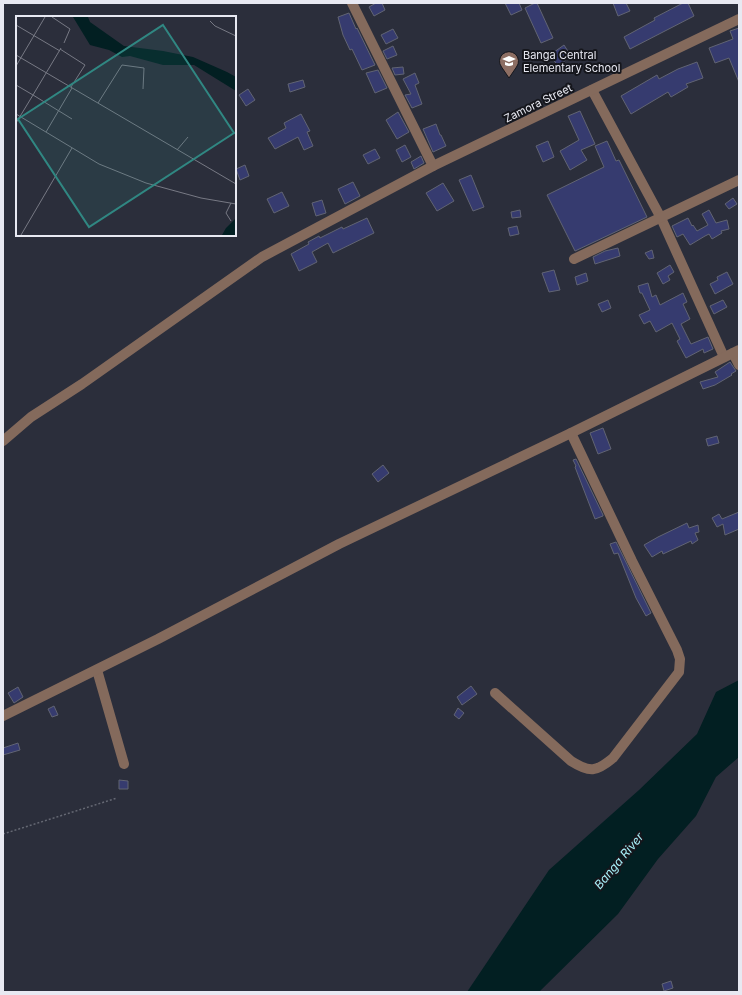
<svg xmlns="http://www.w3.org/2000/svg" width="742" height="995" font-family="Inter,sans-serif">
	<rect width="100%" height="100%" fill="#2b2e3b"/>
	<polygon fill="#021f22" points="739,680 739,757 716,777 696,816 658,859 618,914 539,992 467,992 549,870 639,790 697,734 716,692"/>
	<g fill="#363b6f" stroke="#616473">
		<polygon points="376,3 382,3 385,10 374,16 369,7"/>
		<polygon points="505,3 519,3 522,10 511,15"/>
		<polygon points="535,3 537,3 553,38 541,43 525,8"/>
		<polygon points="613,3 626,3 630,11 618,16"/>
		<polygon points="683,3 688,3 694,16 630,49 624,37 655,20 654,18"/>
		<polygon points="349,13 356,29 357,28 375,65 362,70 352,49 350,50 343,35 338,17"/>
		<polygon points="739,28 739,82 729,58 715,63 709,48 733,39 730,31"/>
		<polygon points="393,29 398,38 386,44 381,35"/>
		<polygon points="564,45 571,56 558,66 550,55"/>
		<polygon points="393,46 397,55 387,59 383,51"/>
		<polygon points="697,62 703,78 686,84 688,87 671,97 668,92 631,114 621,96 657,75 659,79 678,69"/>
		<polygon points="403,67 404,74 395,75 392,68"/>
		<polygon points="378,70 387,88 375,93 366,73"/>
		<polygon points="415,73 419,83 415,85 422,104 412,108 405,95 411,94 403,79"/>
		<polygon points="303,80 305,87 290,92 288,84"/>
		<polygon points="248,89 255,100 246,106 239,95"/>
		<polygon points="580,111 595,144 581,150 587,160 570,170 560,151 579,140 568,116"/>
		<polygon points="398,112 409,132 397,139 386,120"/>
		<polygon points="301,114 310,131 307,132 313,146 304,150 298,137 275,149 268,138 286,128 284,123"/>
		<polygon points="436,124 440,135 441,135 446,146 433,152 423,129"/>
		<polygon points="548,141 554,157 543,162 536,146"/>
		<polygon points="607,141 616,161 619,160 647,217 575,251 547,195 604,167 595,146"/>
		<polygon points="405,145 411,157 402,162 396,150"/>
		<polygon points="375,149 380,158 368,164 363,155"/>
		<polygon points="421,156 424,163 414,169 411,162"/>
		<polygon points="245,165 249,176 240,180 236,169"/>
		<polygon points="471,175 484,207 473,211 459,180"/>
		<polygon points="353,182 360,196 345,204 338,189"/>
		<polygon points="443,183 454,201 437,211 426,193"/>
		<polygon points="282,192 289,206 274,213 267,199"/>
		<polygon points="733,198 737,204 729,209 725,204"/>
		<polygon points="322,200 326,213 316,216 312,203"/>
		<polygon points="520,210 521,217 512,218 511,212"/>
		<polygon points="709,210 716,223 727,220 729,229 721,231 722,233 712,239 709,234 705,236 690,245 683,234 677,237 672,226 688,218 692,226 693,225 697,231 708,225 702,214"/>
		<polygon points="367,218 374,233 333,253 328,243 312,252 317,262 299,271 291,254 309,244 308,242 319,236 320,238 342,227 343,229"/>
		<polygon points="517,226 519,234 510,236 508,228"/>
		<polygon points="618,248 620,256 595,264 593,257 605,251"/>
		<polygon points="652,250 654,258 649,259 645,253"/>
		<polygon points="670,265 674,272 668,276 670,280 663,284 657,273"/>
		<polygon points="554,270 560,290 549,292 542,273"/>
		<polygon points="727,272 733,284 715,294 710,284 718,280 717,277"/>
		<polygon points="586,273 588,281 577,285 575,277"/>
		<polygon points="648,283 652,297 656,295 660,305 683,293 687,302 683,304 690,319 681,324 691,344 708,337 713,349 704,353 703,349 686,358 677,341 680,339 672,323 656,332 650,321 644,324 639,315 650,310 642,293 640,293 638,286"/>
		<polygon points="608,300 611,308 602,312 598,304"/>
		<polygon points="723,300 727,307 714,314 710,306"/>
		<polygon points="730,362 736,371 731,374 732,375 715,385 703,389 700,382 718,377 715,372"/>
		<polygon points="603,428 611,449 598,454 590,433"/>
		<polygon points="717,436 719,443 708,446 706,439"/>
		<polygon points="576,459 603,515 603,516 595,519 575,467 576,466 573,460"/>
		<polygon points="383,465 389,473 378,482 372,474"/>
		<polygon points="739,512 739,529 725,535 723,524 717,527 712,518 719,514 722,519"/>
		<polygon points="687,523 689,528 698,525 699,532 695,533 698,540 692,544 691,541 663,554 662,551 652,557 644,545 658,537"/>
		<polygon points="616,542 651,613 646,616 636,598 618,553 614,554 610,544"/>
		<polygon points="471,686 477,694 462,705 457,697"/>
		<polygon points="18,687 23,697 14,703 8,693"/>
		<polygon points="54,706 58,715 52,717 48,709"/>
		<polygon points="458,708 464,713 459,719 454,715"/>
		<polygon points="18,743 20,750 3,755 3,748"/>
		<polygon points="119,780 128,781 128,789 119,789"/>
		<polygon points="671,981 673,988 664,991 662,984"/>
	</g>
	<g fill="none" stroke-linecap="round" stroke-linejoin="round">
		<polyline stroke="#656873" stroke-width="1.5" stroke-dasharray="2 2" stroke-linecap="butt" points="3,834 117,798"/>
		<g stroke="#846a5c" stroke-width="10">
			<polyline points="352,3 433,166"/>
			<polyline points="592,90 661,218 724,357"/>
			<polyline points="574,259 739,180"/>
			<polyline points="733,353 739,365"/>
			<polyline points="3,441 31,417 82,384 262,257 433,166 739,19"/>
			<polyline points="97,670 124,764"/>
			<path d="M495,693l76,68c19,12 25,11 42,-3l66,-86 1,-13 -3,-9 -45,-89 -61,-128"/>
			<polyline points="3,716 158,639 339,544 571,433 739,350"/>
		</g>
	</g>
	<defs>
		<g id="school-pin" transform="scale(1)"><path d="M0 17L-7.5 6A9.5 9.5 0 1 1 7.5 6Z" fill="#8d6e63" stroke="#15161c"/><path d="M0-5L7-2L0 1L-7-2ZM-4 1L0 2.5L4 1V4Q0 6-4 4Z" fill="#fff"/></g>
	</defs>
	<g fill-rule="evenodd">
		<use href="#school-pin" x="509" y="61"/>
	</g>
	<g text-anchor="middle" stroke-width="4" stroke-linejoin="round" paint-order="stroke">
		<g font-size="11" fill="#e8e9f2" stroke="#15161c" text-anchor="start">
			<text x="523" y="59">Banga Central<tspan x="523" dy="13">Elementary School</tspan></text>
		</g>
		<g font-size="11" fill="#e8e9f2" stroke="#15161c">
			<text transform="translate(538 103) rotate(-26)" y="4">Zamora Street</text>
		</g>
		<g font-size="12" font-style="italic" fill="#a8eff8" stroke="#15161c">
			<text transform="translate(619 861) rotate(-50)" y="4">Banga River</text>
		</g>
	</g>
	<g transform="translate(16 16)">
		<rect width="220" height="220" fill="#2b2e3b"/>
		<path d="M57,1h15l2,5 34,24 39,5 30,6 34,15 9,5v14l-42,-26h-31l-33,-9 -8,1 -13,-7 -19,-5zM220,202v17h-14l4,-7z" fill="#021f22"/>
		<path fill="none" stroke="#777984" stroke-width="1" d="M36,1l18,12 -6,14M194,5l5,5 21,10M0,9l44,26M45,32l-28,47 39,24M44,33l25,16 -14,22M0,39l220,129M0,50l29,-49M0,69l17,10 -17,28M82,87l24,-38 22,3 -1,21M0,98l83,50 47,19 55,15 35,6M30,116l26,-44M161,134l11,-13M215,187l-5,10 5,8M5,219l51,-87"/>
		<path fill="#308782" fill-opacity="0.15" stroke="#308782" stroke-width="2" d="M147,9l71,108 -145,94 -71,-108z"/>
		<rect width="220" height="220" fill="none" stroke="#e8e9f2" stroke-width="2"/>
	</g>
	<rect width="742" height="995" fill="none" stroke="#e8e9f2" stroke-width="8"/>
</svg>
